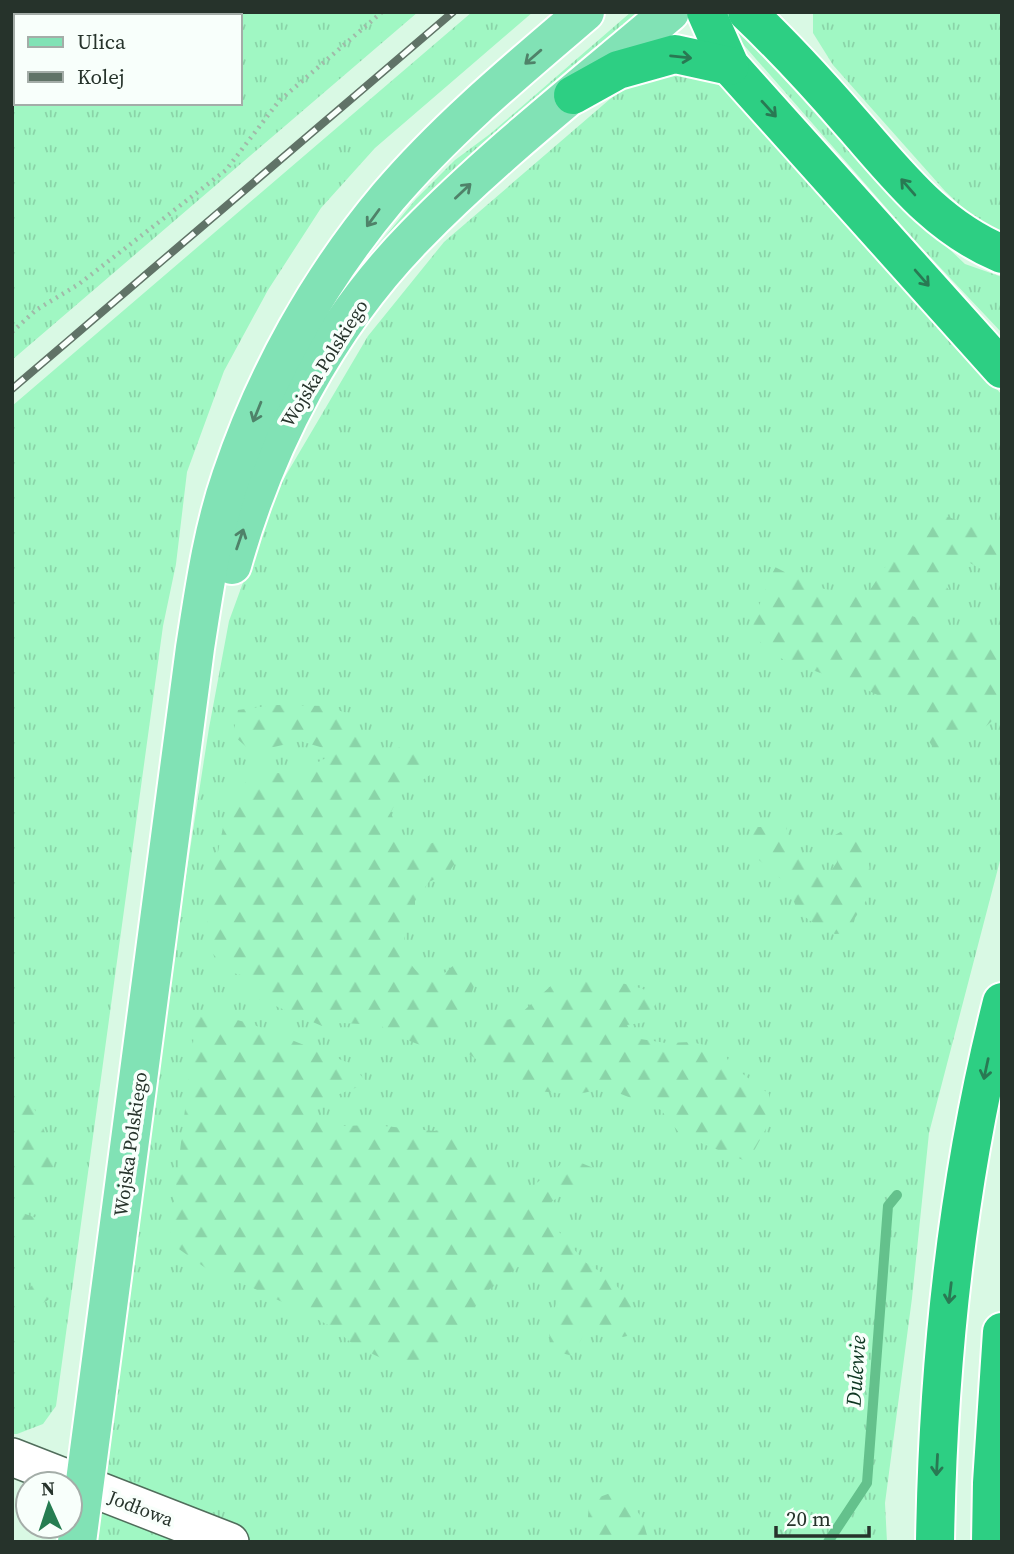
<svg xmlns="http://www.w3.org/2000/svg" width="1014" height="1554" font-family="'Source Serif 4',serif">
	<defs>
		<pattern id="grass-tufts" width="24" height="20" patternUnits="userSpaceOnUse" patternTransform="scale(1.75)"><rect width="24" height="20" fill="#a0f7c3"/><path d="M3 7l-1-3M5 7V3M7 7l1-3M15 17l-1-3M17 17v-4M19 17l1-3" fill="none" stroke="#8ad4a8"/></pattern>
		<pattern id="forest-firs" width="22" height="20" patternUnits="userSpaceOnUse" patternTransform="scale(1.75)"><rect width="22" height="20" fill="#a0f7c3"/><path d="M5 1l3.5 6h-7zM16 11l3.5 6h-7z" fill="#8ad4a8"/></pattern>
	</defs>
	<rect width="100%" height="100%" fill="#d9f9e4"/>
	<g fill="url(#grass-tufts)" fill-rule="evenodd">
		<path d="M12,12h406l-406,348zM16,16h224v87h-224z"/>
		<polygon points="472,12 533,12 375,148 321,208 268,290 224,371 187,472 176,564 163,626 56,1406 43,1424 17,1434 12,1434 12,406"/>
		<polygon points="631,12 653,12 358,279 355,273 416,199 455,160 490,134"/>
		<polygon points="813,12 1002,12 1002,237 988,232 945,191 833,65 813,33"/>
		<polygon points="729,14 887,190 965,264 1002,277 1002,333 917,243 735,35 725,16"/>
		<polygon points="678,72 708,76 733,91 1002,395 1002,853 929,1133 912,1298 885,1503 887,1542 82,1542 209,728 229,621 276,492 368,336 444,242 610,99 632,84"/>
	</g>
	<g fill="url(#forest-firs)">
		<path d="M946,516c23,9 38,15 56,33l-1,22 -15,1 -23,-13 -21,4 2,21 14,17 -5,13 -39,-10 -2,12 21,7 13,7h45l11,20v54l-11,18 -15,13 -17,4 -23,13 -13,-20 -1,-16 -14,-11 -20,-5 -19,-9 -89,-33 -26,-21 -1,-17 22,-53 37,19 39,9 19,-5 26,-39 29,-27z"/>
		<path d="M275,705l52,1 27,10 9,17 21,18 22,-5 23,10 1,19 -31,21 -8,16c6,21 14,26 33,34l21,-8 25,3 -21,31 -20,10 -14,19v18l-11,15c2,26 6,37 30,48l28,-24 16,16 -7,21 -20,23 -31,27 -28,-11 -12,-9 -38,-2 -20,3 -72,-31 -1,-18 -20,-5 -23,-26 3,-50 21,-103 32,-22 32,4 43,-23 -37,-11 -48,11 -19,-17 5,-25z"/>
		<path d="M853,825l12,21 9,42 -19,30 -4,15 -16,1 -16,-7 -21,-15 -7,-18 -10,-15 -36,-31 6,-21h35c7,27 18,36 39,53l12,-18 -2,-27z"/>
		<path d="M580,978c29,2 53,5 79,18l-12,26 -20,3 7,13 32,5 25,-1 31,7 8,15 39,30v29l-21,39 -67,-27 -20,-25 -55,-22 -32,7 -35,-4 -20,-11 -31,-12 -19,-14 16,-30 31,-6 38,-35z"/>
		<polygon points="197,1010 249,1023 349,1063 368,1083 319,1102 313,1113 340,1126 374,1125 434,1131 458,1126 475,1143 484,1161 510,1186 534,1185 569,1158 596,1169 581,1187 560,1196 544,1207 554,1226 585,1262 610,1278 632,1304 635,1334 623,1337 590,1321 573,1356 550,1350 549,1326 562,1285 523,1263 485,1293 441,1353 420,1369 383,1359 354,1345 332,1327 303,1312 251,1287 214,1274 169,1242"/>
		<path d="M12,1079c25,26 34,52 42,86l-15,26 -27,3z"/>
		<polygon points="12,1209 39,1219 12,1256"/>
		<polygon points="36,1281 62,1283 48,1300 20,1316 23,1350 12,1355 12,1301 17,1301"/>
		<polygon points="621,1489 642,1518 649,1542 593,1542 588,1517 589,1501"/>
	</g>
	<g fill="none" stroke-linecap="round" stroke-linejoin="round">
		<polyline stroke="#64c18c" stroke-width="10" points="828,1542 867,1483 888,1206 897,1195"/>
		<g stroke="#506d5b" stroke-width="40">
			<polyline id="minor" points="12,1457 230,1542"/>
		</g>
		<g stroke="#fff" stroke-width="42">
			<g id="primary">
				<path d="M232,565c34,-121 95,-239 183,-329 79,-81 169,-151 255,-224"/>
				<path d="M77,1542l118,-894c9,-57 17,-116 36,-171 34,-101 88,-198 157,-280 59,-69 129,-127 197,-185"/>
			</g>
		</g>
		<g stroke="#fff" stroke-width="42">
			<g id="motorway">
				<polyline points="706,12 730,66 1002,369"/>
				<path d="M747,12c37,35 70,71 103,109 47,53 85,105 152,133"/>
				<polyline points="573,95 618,70 675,54 730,66"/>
				<path d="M935,1542c3,-182 22,-363 67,-540"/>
				<polyline points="991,1542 992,1483 1002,1332"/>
			</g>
		</g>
		<polyline stroke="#a0baa9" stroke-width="4.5" stroke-dasharray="2 5" stroke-linecap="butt" points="12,332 36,310 79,284 226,170 279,101 382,12"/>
		<use href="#minor" stroke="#fff" stroke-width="37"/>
		<use href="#primary" stroke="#81e2b5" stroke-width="38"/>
		<use href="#motorway" stroke="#2dcf83" stroke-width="38"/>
		<g stroke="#607367" stroke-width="8">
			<polyline id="rail" points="12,389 453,12"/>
		</g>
		<use href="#rail" stroke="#f8fffb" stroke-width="5" stroke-dasharray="16" stroke-linecap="butt"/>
	</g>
	<defs><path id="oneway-shaft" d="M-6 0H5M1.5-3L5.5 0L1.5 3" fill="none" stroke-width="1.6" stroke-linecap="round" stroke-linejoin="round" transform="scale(1.75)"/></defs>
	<g stroke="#4f8269">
		<use href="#oneway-shaft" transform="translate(533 57) rotate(139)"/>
		<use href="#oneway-shaft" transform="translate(463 191) rotate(-43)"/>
		<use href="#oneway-shaft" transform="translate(373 218) rotate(126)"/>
		<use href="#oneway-shaft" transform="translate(257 412) rotate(112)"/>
		<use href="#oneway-shaft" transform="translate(240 539) rotate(-71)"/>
	</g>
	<g stroke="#297953">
		<use href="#oneway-shaft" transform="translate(681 57) rotate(6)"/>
		<use href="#oneway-shaft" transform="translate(769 109) rotate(48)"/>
		<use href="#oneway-shaft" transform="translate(908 187) rotate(-131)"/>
		<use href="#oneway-shaft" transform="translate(922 278) rotate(49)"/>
		<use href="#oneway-shaft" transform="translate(986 1069) rotate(102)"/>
		<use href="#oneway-shaft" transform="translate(950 1293) rotate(97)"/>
		<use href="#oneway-shaft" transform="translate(937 1465) rotate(93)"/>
	</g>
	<g text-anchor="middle" stroke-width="7" stroke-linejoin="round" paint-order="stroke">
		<g font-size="19" fill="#26332b" stroke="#f8fffb">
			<text transform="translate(324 363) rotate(-58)" y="7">Wojska Polskiego</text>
			<text transform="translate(130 1144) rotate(-82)" y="7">Wojska Polskiego</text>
			<text transform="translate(141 1508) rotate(21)" y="7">Jodłowa</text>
		</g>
		<g font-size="21" font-style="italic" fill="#0c3520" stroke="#f8fffb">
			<text transform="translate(856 1371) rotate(-86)" y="7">Dulewie</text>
		</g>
	</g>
	<rect width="1014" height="1554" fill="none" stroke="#26332b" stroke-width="28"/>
	<rect x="14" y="14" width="228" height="91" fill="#f8fffb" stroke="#a4ada8" stroke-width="2"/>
	<rect x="28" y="37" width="35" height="10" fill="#81e2b5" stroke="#a4ada8" stroke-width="2"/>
	<text x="77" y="49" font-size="21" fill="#26332b">Ulica</text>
	<rect x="28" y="72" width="35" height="10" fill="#607367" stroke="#a4ada8" stroke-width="2"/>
	<text x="77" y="84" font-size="21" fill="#26332b">Kolej</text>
	<g transform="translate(49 1505) rotate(357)"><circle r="33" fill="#f8fffb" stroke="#a4ada8" stroke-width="2"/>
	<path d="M0-5L12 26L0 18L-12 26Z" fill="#267d51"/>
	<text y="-10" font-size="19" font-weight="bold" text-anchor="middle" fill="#26332b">N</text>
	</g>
	<path d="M776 1526v10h93v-10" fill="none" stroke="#26332b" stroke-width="3.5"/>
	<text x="786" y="1526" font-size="21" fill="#26332b" stroke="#f8fffb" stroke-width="5" paint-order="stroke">20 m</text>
</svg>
